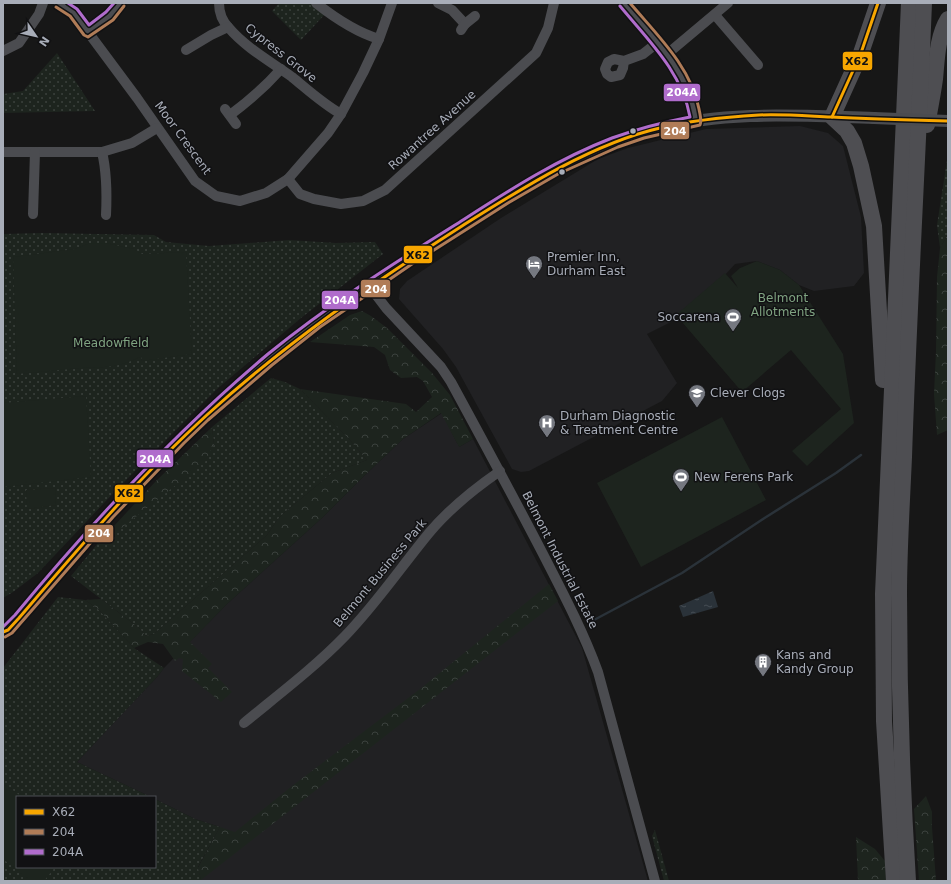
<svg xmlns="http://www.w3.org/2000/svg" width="951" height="884" font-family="'DejaVu Sans',sans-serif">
	<defs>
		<pattern id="grass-dots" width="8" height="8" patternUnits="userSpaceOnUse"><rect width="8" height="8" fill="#1d241e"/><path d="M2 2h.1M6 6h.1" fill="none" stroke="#3b413d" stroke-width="1.8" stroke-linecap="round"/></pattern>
		<pattern id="forest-crowns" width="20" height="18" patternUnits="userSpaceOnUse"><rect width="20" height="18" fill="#1d241e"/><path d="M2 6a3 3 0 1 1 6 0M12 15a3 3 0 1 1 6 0" fill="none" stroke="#3b413d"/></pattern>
		<pattern id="water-ripples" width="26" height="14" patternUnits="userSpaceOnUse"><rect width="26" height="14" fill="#2a3239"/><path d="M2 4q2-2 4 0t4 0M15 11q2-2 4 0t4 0" fill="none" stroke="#464d54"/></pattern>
	</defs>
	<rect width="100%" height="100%" fill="#171717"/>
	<g fill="#212123">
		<polygon points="800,126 828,133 843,146 861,217 864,273 854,286 814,291 799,285 780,270 757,261 735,264 725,275 671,322 647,334 677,383 662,401 529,471 521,472 512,469 456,367 443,349 399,299 400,289 407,281 501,218 598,159 628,148 706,129"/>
		<polygon points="442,413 459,447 473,439 582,648 648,881 199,881 201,879 198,868 220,827 195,819 155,799 155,797 151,797 77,762 157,677 164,668 227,604 323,517 364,476 403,439"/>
	</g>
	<g fill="url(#grass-dots)">
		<polygon points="279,3 316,3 327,12 301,40 272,11"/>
		<polygon points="57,53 95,111 3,113 3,94 23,91"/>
		<polygon points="948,154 948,234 940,248 937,225"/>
		<polygon points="42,233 154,235 166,242 209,246 289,240 336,243 375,242 383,254 301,318 217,389 120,486 38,573 13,592 3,598 3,234"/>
		<polygon points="271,378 285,382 300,389 349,439 367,460 332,473 285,512 278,519 267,535 154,634 146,636 139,628 71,576 98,543 109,538 214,444 212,427"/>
		<polygon points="58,597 85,600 98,609 134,648 164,668 157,677 77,762 151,797 17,797 17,867 155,867 155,799 195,819 220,827 198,867 201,880 199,881 3,881 3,668"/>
		<polygon points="655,830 669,881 664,881 652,836"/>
	</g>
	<g fill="url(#forest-crowns)">
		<polygon points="948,234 948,430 937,435 934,394 936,351 937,277 940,248"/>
		<polygon points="362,311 371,316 387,328 432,373 450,395 473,439 459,447 441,413 403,439 364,476 323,517 227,604 190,642 212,664 208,668 232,692 221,702 182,671 183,659 179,658 175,661 163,644 148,642 134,648 98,609 85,600 101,599 139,628 146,636 154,634 267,535 278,519 285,512 332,473 367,460 349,439 300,389 406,404 416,412 432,397 423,381 417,377 401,378 390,370 385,355 374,347 310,342 350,315"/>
		<polygon points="212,427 214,444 205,462 109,538 98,543 157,480"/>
		<polygon points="549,584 558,601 201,880 198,868 220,827 235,832 292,786 420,689"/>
		<polygon points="926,796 932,812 932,827 936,881 919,881 914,809"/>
		<polygon points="856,837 875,849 885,861 886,881 858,881"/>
	</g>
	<g fill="#1d241e">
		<path d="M106,243l28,6 8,5 44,-2 6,102 -50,7 -1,-5c-15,9 -31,12 -49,11l-75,7 -4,-117 62,-8 13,-5z"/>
		<polygon points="757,261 780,270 799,285 843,354 854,423 807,466 792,451 841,409 791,350 742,392 676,315 725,273 738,288 731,276 740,268"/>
		<polygon points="86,396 91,477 3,487 3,403"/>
		<polygon points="722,417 766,500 641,567 597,483"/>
		<polygon points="55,488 56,505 27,509 26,490"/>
		<polygon points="3,783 22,797 17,797 17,867 55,867 44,881 31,881 3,859"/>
	</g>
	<polygon fill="url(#water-ripples)" points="713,591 718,607 683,617 679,606"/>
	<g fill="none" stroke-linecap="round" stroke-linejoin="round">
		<polyline stroke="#2a3239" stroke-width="2.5" points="594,620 682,573 763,519 836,473 861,455"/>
		<g stroke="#4b4c50" stroke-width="10">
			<polyline points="59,3 73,12 88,32 137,98 195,181 216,196 240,201 266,193 288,179 328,133 341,114 363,73 379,39 392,3"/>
			<path d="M219,3c0,9 3,18 10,25 16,19 42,34 63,49 16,13 31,27 49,37"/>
			<path d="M316,3c19,15 40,29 63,36"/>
			<polyline points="438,3 452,10 465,24"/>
			<polyline points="624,3 676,67 684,81 693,105 696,121"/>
			<polyline points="715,15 758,65"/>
			<polyline points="461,30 465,24 475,16"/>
			<polyline points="88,32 110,16 120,3"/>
			<polyline points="186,50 211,35 228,27"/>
			<polyline points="3,51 19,43 39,14 43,3"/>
			<polyline points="666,55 728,3"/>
			<polyline points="624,61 623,68 620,75 611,77 607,74 605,69 608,62 614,59 624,61 643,54 657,43"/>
			<polyline points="225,109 236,124"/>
			<path d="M230,115c19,-14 35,-28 51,-46"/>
			<polyline points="3,152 102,152 132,143 157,128"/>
			<path d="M102,152c5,21 5,42 4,63"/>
			<polyline points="288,179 300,194 314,199 341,204 363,201 385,190 536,53 548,28 554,3"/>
			<polyline points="33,214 35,152"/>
			<path d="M370,287l16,21 55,59 10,15c31,57 62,114 92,172 20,39 40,77 55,118l57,209"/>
			<path d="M244,723c34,-28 70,-55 101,-87 31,-32 56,-69 84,-103 20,-24 45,-44 71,-62"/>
		</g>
		<path stroke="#4b4c50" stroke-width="12" d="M3,632l5,-2 11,-12c79,-94 159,-182 253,-260 60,-49 126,-92 191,-133 62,-38 123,-77 194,-96 71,-19 145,-13 217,-11"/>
		<g stroke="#4e4e52" stroke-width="16">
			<polyline points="878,3 861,53 832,117 847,131 854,143 861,166 874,226 883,380"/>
			<path d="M927,125c3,-16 6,-31 8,-46 2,-20 2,-42 13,-60"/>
			<polyline points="894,881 884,721 883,594 909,3"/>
			<path d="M908,881c-6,-96 -9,-191 -9,-287 0,-45 3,-91 5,-137 5,-151 14,-303 20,-454"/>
		</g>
		<polyline stroke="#4b4c50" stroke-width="12" points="874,118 948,121"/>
		<g stroke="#111113" stroke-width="6">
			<g id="bus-1">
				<polyline points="832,117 861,53 878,3"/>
				<path d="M3,632l5,-2 11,-12c60,-70 120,-141 189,-204 78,-71 165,-131 254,-188 59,-37 129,-82 198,-98 32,-8 66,-11 99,-13 24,-1 49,1 72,2 39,2 78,3 117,4"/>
			</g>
		</g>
		<g stroke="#111113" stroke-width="6">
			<g id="bus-2">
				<polyline points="56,7 70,16 84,35 88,37 113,20 124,6"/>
				<path d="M5,637l7,-4 101,-116 71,-74 24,-23 64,-55 48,-38 92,-63 96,-61 50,-29 60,-27 26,-9 56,-13c2,-5 0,-10 -1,-16 -8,-42 -42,-74 -69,-106"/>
			</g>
		</g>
		<g stroke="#111113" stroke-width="6">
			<g id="bus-3">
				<polyline points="68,3 77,9 89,25 106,12 114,3"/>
				<path d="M3,627l12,-12c78,-94 160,-183 253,-261 59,-48 123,-89 187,-129 50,-32 100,-65 157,-87 25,-9 52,-16 78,-21 -8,-45 -42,-77 -70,-111"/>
			</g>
		</g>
		<use href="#bus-1" stroke="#f7a600" stroke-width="3"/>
		<use href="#bus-2" stroke="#b07c57" stroke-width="3"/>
		<use href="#bus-3" stroke="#b06ccc" stroke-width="3"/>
	</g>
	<defs>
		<g id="hotel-pin" transform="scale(0.9)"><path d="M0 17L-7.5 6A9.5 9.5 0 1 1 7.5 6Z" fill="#757880" stroke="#111113"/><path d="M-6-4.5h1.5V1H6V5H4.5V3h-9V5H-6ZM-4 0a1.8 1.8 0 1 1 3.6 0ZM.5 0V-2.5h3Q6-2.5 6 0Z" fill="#fff"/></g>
		<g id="stadium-pin" transform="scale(0.9)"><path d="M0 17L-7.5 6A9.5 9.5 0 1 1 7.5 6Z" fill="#757880" stroke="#111113"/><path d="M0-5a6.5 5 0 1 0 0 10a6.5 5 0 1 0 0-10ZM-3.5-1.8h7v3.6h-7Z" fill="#fff"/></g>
		<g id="school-pin" transform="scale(0.9)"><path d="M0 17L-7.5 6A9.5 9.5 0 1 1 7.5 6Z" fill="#757880" stroke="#111113"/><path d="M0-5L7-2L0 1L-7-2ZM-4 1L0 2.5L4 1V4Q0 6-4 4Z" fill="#fff"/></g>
		<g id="hospital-pin" transform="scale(0.9)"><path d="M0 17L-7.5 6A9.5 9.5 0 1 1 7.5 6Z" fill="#757880" stroke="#111113"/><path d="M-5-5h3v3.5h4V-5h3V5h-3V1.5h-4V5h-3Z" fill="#fff"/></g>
		<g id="building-pin" transform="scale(0.9)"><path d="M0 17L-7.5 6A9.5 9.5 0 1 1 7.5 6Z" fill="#757880" stroke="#111113"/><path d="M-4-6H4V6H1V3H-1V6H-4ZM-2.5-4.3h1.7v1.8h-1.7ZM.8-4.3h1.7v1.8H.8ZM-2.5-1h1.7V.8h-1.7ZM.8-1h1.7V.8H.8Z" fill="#fff"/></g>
	</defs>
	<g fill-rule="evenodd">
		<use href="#hotel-pin" x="534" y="264"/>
		<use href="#stadium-pin" x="733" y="317"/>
		<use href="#school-pin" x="697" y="393"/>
		<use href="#hospital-pin" x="547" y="423"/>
		<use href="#stadium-pin" x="681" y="477"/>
		<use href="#building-pin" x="763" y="662"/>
	</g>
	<g fill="#a8adb8" stroke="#111113" stroke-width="1.5">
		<circle cx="633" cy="131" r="3.5"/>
		<circle cx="562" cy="172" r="3.5"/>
	</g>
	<g text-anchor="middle" stroke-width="3" stroke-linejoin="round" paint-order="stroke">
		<g font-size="12" fill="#a8adb8" stroke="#111113">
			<text transform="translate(281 53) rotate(38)" y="4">Cypress Grove</text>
			<text transform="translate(432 130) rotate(-42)" y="4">Rowantree Avenue</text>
			<text transform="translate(183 138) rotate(54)" y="4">Moor Crescent</text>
			<text transform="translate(560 560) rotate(63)" y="4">Belmont Industrial Estate</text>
			<text transform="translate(380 573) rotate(-50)" y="4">Belmont Business Park</text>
		</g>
		<g font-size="12" fill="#a8adb8" stroke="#111113" text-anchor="start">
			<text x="547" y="261">Premier Inn,<tspan x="547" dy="14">Durham East</tspan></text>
			<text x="720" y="321" text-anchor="end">Soccarena</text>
			<text x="710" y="397">Clever Clogs</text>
			<text x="560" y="420">Durham Diagnostic<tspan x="560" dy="14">&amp; Treatment Centre</tspan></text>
			<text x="694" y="481">New Ferens Park</text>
			<text x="776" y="659">Kans and<tspan x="776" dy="14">Kandy Group</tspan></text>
		</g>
		<g font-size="12" fill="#7fa381" stroke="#111113">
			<text x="783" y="302">Belmont<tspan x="783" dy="14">Allotments</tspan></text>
			<text x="111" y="347">Meadowfield</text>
		</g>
	</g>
	<g stroke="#111113" stroke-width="1.5">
		<rect x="842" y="51" width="31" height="20" rx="4" fill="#f7a600"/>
		<rect x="663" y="83" width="38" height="19" rx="4" fill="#b06ccc"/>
		<rect x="660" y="121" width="30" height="19" rx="4" fill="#b07c57"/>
		<rect x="403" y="245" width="30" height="19" rx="4" fill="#f7a600"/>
		<rect x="360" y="279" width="31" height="19" rx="4" fill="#b07c57"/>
		<rect x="321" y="290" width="38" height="20" rx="4" fill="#b06ccc"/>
		<rect x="136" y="449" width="38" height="19" rx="4" fill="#b06ccc"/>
		<rect x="114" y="484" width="30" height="19" rx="4" fill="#f7a600"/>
		<rect x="84" y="524" width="30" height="19" rx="4" fill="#b07c57"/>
	</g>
	<g font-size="11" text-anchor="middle" font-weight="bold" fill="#fff">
		<text x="682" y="96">204A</text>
		<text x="675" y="135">204</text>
		<text x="376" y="293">204</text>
		<text x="340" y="304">204A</text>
		<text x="155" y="463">204A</text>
		<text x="99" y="537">204</text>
	</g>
	<g font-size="11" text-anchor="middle" font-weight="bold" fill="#111">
		<text x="857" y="65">X62</text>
		<text x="418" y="259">X62</text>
		<text x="129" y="497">X62</text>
	</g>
	<rect width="951" height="884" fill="none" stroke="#a8adb8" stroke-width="8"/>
	<rect x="16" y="796" width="140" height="72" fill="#111113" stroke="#4d4f55"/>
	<rect x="24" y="809" width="20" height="6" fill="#f7a600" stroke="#4d4f55"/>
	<text x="52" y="816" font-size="12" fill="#a8adb8">X62</text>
	<rect x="24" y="829" width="20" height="6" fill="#b07c57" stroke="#4d4f55"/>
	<text x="52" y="836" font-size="12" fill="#a8adb8">204</text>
	<rect x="24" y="849" width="20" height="6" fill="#b06ccc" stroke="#4d4f55"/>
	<text x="52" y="856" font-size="12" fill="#a8adb8">204A</text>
	<g transform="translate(36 36) rotate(124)" stroke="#111113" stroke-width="3" paint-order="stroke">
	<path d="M0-3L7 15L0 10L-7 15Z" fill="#a8adb8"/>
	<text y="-6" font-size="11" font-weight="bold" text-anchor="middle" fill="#a8adb8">N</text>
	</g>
</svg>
